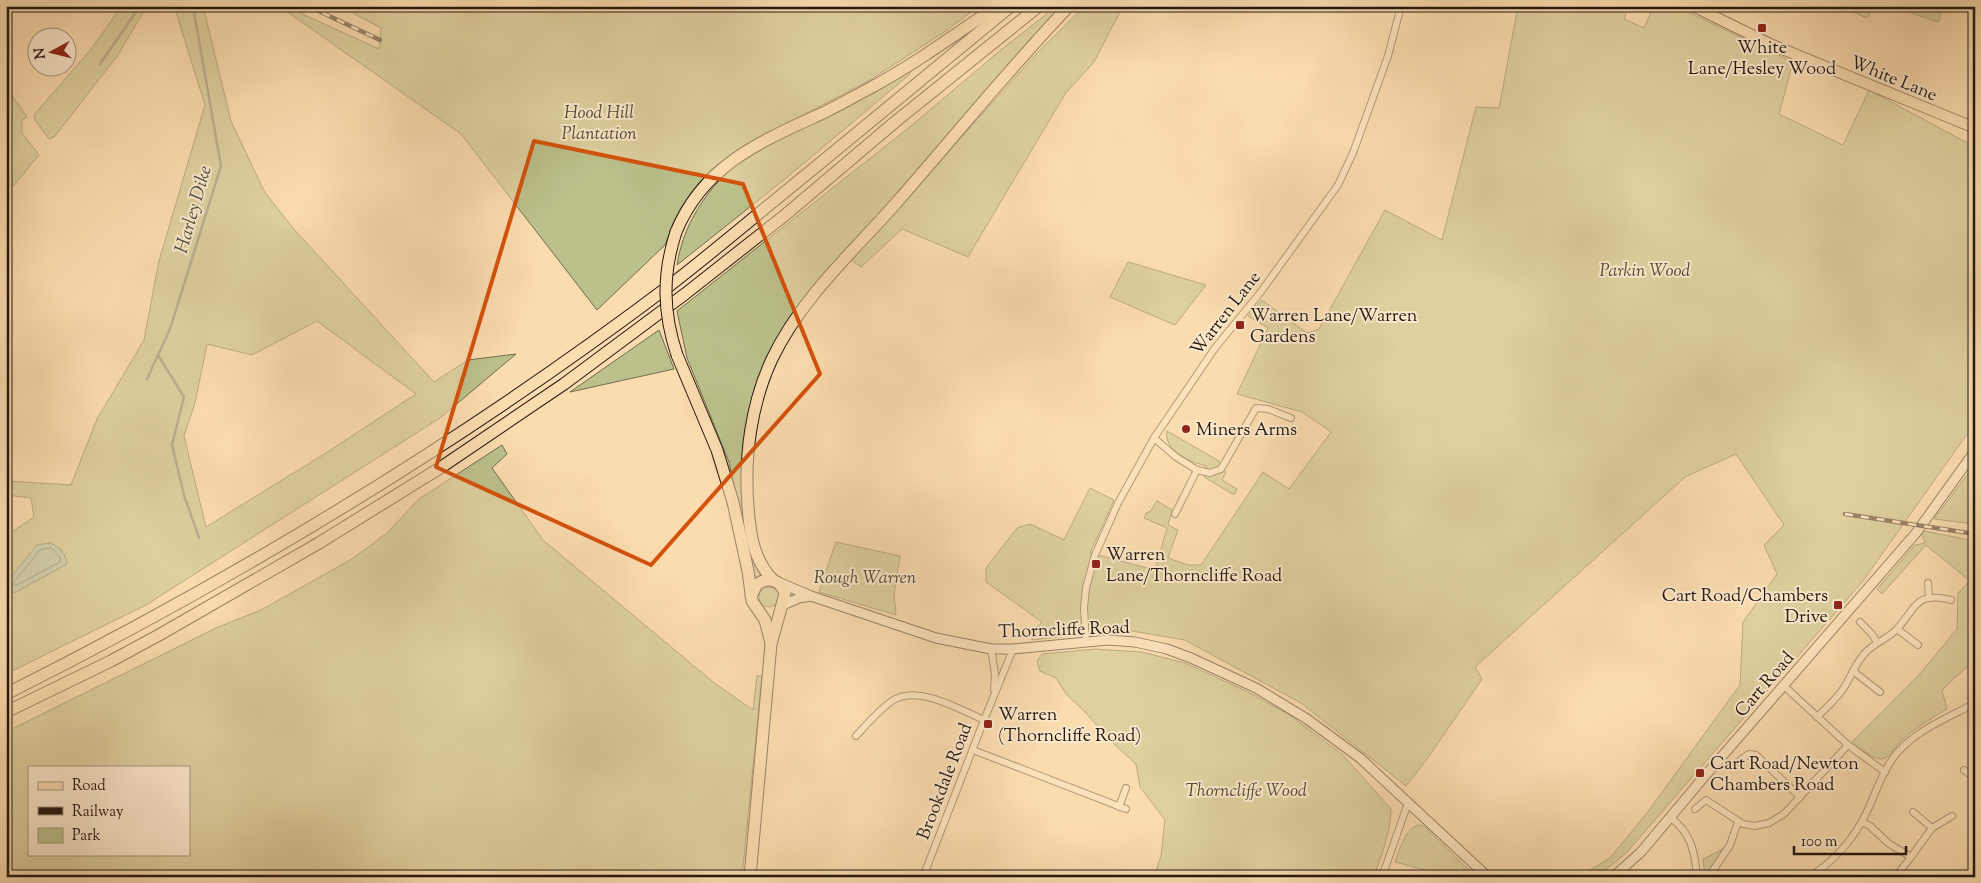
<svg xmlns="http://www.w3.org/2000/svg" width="1981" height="883" font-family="'Sorts Mill Goudy',serif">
	<rect width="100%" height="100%" fill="#fbdcaf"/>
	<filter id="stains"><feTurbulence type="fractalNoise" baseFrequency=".004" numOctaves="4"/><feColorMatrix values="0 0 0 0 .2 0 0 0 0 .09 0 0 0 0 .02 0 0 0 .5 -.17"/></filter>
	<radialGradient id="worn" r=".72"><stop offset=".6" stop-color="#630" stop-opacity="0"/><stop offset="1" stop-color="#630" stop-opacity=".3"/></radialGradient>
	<g fill="#bcc18c" stroke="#706c4e" fill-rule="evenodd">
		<polygon points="122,6 147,6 118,55 55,136 49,139 35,120 34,115 91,49"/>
		<path d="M178,6h25l28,115 33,70 28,36 142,155 34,-22 48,-6 -76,64 -294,187 -140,69v-83l8,2 53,-29 -6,-15 -10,-6 -14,2 -31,40v-49l28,-19 -3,-19 -25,-3v-14l65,4 26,-66 47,-79 15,-79 46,-156 -30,-96zM317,321l99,73 -90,59 -120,74 -22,-91 11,-33 12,-59 45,11z"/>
		<polygon points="279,6 285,6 379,49 381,28 340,6 979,6 946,31 870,80 750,143 710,170 683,205 673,224 665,245 597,310 461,134"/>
		<polygon points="1057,6 1064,6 958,128 806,296 747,425 756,565 761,575 754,580 729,462 687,358 677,311 911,126 1002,49"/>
		<polygon points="1085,6 1123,6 1094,62 1065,94 968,257 902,229 861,267 851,260 1038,52"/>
		<polygon points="1518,6 1629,6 1624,19 1644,28 1654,6 1675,6 1793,62 1779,114 1843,145 1869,90 1975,147 1975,423 1863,581 1627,852 1597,877 1579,877 1610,858 1647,813 1740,685 1743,622 1777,574 1764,545 1784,525 1736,454 1685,477 1475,667 1482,679 1427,759 1406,786 1301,703 1185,640 1085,623 1086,634 1032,640 1035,629 1042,622 986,582 986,568 1017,528 1030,524 1064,540 1090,488 1114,500 1090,553 1155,570 1167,528 1144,518 1147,512 1150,512 1157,501 1172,510 1168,525 1178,530 1168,558 1188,565 1201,565 1263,472 1289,489 1331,432 1302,412 1237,394 1268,328 1248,316 1262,300 1307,333 1319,329 1385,210 1442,240 1476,107 1499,108"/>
		<polygon points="1840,6 1875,6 1867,18"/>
		<polygon points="1891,6 1975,6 1975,13 1943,8 1938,22"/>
		<path d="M908,70l3,1 -2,4 -124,104 -108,86c7,-47 37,-86 74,-112z"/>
		<polygon points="6,87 27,117 22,120 22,133 39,155 6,195"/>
		<polygon points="1128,262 1206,285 1175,325 1110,297"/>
		<polygon points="659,330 674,369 570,392"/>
		<path d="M1167,431l52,30 7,11 -4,8 15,9 -3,6 -30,-18 2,-11c-16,-4 -43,-16 -39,-35z"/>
		<path d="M502,445l5,9 -15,14 51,72 170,142 40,28 4,-34h5l-20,201h-736v-145l210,-104 45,-18 91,-51 35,-26 32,-34zM29,767h160v87h-160z"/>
		<polygon points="1973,467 1975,468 1975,524 1934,519"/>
		<path d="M1924,531l51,10v118l-33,31 5,19c-16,10 -35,20 -48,34 -5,5 -9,15 -17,16 -9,1 -23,-12 -30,-17l67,-67 38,-46 1,-36 12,-12 -44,-36 -44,49 -5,-5 38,-44 10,-2 -3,-9z"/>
		<polygon points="836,542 900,556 894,594 896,615 819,592"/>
		<circle cx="769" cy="597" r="10"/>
		<path d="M1095,649l47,3 43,11 61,28 42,23 55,41 48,54c0,22 -10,47 -17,68h-220l7,-21 4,-36 -25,-33 -4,-23 -23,-21 -29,-32 -18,-17 -10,-16 -16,-7 -3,-10 5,-7z"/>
		<path d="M1418,825l6,1 52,51h-25l-56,-15c4,-11 10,-33 23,-37z"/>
		<polygon points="1727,844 1728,845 1709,872 1711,877 1705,877 1703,859 1721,850"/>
	</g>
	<path fill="#9fbca7" stroke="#6d7a6b" d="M51,543c10,6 14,10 16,21l-53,29 -8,-2 2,-10 29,-36z"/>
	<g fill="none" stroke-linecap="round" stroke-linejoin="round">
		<polygon stroke="#616a5c" stroke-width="1" points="51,548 60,557 60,562 17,585 14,585 14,582 40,550"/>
		<g stroke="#6d7a6b" stroke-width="2.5">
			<polyline points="100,64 140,6"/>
			<polyline points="158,355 184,397 172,445 184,495 199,538"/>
			<polyline points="147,379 170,329 221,166 193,6"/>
		</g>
		<g stroke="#594938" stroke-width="8">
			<g id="street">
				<polyline points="1154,438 1176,457 1197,470 1210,473 1215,471 1221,469 1224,464 1256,408 1268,409 1291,418"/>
				<polyline points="1175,514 1197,470"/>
				<polyline points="1928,583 1929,597"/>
				<polyline points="1860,622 1871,633 1877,642"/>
				<polyline points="1897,629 1918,645"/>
				<polyline points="1086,641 1084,608 1086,588 1095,555 1118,503 1154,438 1215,348 1260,293 1338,185 1353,153 1388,56 1401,6"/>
				<polyline points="991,649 995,674 994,690"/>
				<polyline points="1853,671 1880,692"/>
				<polyline points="1784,686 1848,745 1885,772"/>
				<path d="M1817,717c10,-10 21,-19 28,-31 7,-12 11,-23 20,-33 9,-10 22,-14 31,-23 21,-22 18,-39 55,-30"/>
				<path d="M856,736c11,-12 23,-26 36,-35 25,-17 67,8 92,19"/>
				<polyline points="973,750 1126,809"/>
				<polyline points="1736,763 1749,754 1756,755 1800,797"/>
				<polyline points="1964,770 1975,778"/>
				<polyline points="1119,807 1126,788"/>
				<polyline points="1695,809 1706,800 1743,824 1755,826 1769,823 1784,814 1848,745"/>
				<polyline points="1913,812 1932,828"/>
				<path d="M1671,818c20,15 24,34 26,59"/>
				<polyline points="1862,822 1870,826 1888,843 1911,857 1900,871"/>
				<polyline points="1911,857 1932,828 1952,816"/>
				<polyline points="1712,872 1730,845 1738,822"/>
				<polyline points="923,877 984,720 1013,649"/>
				<polyline points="1382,877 1408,803"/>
				<path d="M1809,877c21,-13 40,-33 52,-54 12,-20 17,-43 30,-62 19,-29 55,-42 84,-58"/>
			</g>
		</g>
		<g stroke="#231810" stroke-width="11">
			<g id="secondary">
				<polyline points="778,582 811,596 936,638 991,649 1013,649 1108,640 1135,642 1167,649 1191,658 1256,688 1307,719 1360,758 1488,877"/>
				<polyline points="783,605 799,598 811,596"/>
				<polyline points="1613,877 1641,852 1704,777 1916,533 1975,451"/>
			</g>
		</g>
		<g stroke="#231810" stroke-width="12">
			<polyline id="primary" points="1693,6 1770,44 1975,128"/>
		</g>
		<g stroke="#231810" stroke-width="13">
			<g id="highway">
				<path d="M676,232c28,-68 86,-91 149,-120 16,-8 32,-17 47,-25 44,-24 84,-53 125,-81"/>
				<polyline points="677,355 717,450 733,502 748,571 752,601 765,620 771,643"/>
				<path d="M773,580c-20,-21 -23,-46 -25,-74 -4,-49 3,-102 24,-147 29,-61 81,-107 125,-157 57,-65 112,-133 172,-196"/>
				<path d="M6,694c233,-117 455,-251 663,-408 47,-36 92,-75 138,-112 67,-56 135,-112 204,-168"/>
				<polyline points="6,712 111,661 159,635 319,543 440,468 564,384 685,294 784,216 895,122 1039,6"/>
				<path d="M750,877l21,-233 14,-50c-4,-14 -16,-18 -28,-10l-6,12"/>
			</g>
		</g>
		<use href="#street" stroke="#fce8cb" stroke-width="6"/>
		<use href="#secondary" stroke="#fce8cb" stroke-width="9"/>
		<use href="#primary" stroke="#fbdcaf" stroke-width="10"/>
		<use href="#highway" stroke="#fbdcaf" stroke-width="11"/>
		<g stroke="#231810" stroke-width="4.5">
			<g id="rail">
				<polyline points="308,6 380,40"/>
				<polyline points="1845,514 1975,534"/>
			</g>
		</g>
		<use href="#rail" stroke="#fce8cb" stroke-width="2.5" stroke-dasharray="8" stroke-linecap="butt"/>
		<g stroke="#231810" stroke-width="13" stroke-linecap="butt">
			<path id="highway-bridge" d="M676,232c-14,43 -13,81 1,123"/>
		</g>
		<use href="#highway-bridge" stroke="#fbdcaf" stroke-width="11"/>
	</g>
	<path d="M0 0H1981V883H0ZM534,141l209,43 77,190 -169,191 -215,-98z" fill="#fbdcaf" fill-opacity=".55" fill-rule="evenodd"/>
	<path fill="none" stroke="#d4520c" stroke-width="4" stroke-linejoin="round" d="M534,141l209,43 77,190 -169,191 -215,-98z"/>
	<g fill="#8f2418" stroke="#fce8cb" stroke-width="2">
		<rect x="1757" y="23" width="10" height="10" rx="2.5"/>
		<rect x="1235" y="320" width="10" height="10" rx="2.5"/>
		<circle cx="1186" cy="429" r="5"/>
		<rect x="1091" y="559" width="10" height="10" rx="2.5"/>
		<rect x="1833" y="600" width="10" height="10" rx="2.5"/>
		<rect x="983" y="719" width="10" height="10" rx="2.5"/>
		<rect x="1695" y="768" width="10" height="10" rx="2.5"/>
	</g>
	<g text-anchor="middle" stroke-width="4" stroke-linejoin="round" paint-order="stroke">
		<g font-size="18" fill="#231810" stroke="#fce8cb" text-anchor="start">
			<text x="1762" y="53" text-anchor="middle">White<tspan x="1762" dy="21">Lane/Hesley Wood</tspan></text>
			<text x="1250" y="321">Warren Lane/Warren<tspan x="1250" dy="21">Gardens</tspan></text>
			<text x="1196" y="435">Miners Arms</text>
			<text x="1106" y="560">Warren<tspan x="1106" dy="21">Lane/Thorncliffe Road</tspan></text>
			<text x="1828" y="601" text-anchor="end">Cart Road/Chambers<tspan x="1828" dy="21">Drive</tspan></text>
			<text x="998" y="720">Warren<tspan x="998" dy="21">(Thorncliffe Road)</tspan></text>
			<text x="1710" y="769">Cart Road/Newton<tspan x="1710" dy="21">Chambers Road</tspan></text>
		</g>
		<g font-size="18" fill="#231810" stroke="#fce8cb">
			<text transform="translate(1894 78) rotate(22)" y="6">White Lane</text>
			<text transform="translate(1225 313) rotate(-52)" y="6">Warren Lane</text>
			<text transform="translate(1064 629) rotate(-2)" y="6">Thorncliffe Road</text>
			<text transform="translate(1764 684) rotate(-49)" y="6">Cart Road</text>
			<text transform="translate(944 781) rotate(-69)" y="6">Brookdale Road</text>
		</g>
		<g font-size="18" font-style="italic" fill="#514b35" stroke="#fce8cb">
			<text x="599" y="118">Hood Hill<tspan x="599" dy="21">Plantation</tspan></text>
			<text x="1645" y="276">Parkin Wood</text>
			<text x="865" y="583">Rough Warren</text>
			<text x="1246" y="796">Thorncliffe Wood</text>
		</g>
		<g font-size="19" font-style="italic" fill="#4e5145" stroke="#fce8cb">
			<text transform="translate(192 209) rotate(-74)" y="7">Harley Dike</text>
		</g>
	</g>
	<rect width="1981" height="883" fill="none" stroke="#fbdcaf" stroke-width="25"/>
	<rect x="8" y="8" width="1966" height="868" fill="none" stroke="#231810" stroke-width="2.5"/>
	<rect x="12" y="12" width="1956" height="858" fill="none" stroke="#231810"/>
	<rect x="28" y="766" width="162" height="90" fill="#fce8cb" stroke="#a59580"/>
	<rect x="38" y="782" width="25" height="8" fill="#fbdcaf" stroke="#a59580"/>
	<text x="72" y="790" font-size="15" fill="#231810">Road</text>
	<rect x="38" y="807" width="25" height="8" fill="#231810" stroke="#a59580"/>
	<text x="72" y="816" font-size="15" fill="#231810">Railway</text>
	<rect x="38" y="828" width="25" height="15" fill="#bcc18c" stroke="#a59580"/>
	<text x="72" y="840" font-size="15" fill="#231810">Park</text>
	<g transform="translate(52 52) rotate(263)"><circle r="24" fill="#fce8cb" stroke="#a59580"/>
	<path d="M0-4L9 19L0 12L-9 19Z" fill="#8f2418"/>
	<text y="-8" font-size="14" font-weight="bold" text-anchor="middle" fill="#231810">N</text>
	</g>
	<path d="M1794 846v8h112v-8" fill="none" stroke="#231810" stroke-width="2.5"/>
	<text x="1801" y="846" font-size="15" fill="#231810" stroke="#fce8cb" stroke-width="4" paint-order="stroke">100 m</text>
	<rect width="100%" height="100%" filter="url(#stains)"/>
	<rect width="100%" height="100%" fill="url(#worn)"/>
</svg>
